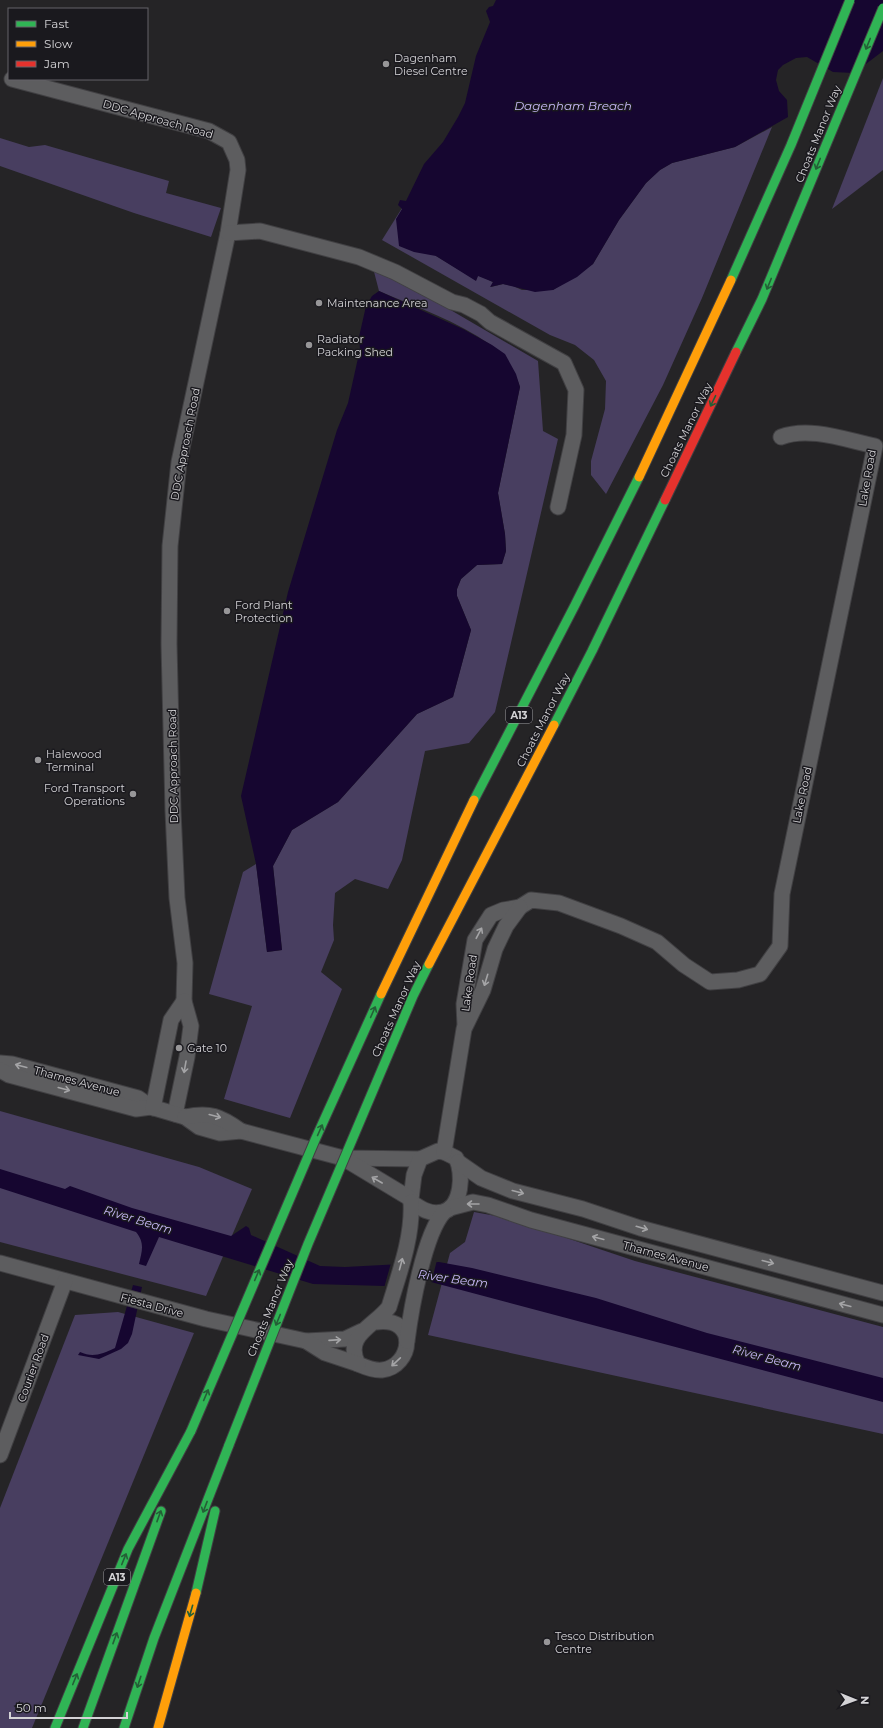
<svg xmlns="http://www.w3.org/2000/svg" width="883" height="1728" font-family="Montserrat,sans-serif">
	<rect width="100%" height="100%" fill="#252426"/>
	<g fill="#483e60">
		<polygon points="883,78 883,170 832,209"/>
		<polygon points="772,127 702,298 663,385 606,494 591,475 591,461 605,409 606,381 594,360 575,345 550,335 382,240 402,208 436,256 476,280 478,275 493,282 491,287 503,284 513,286 522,290 553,290 593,264 619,220 646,183 660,170 672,163 735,147"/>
		<polygon points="0,138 29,147 45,145 169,181 166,193 221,208 211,237 134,213 0,166"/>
		<path d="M372,264l166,97 5,70 15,8 -63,273 -26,31 -44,8 -23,109 -14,29 -33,-10 -20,14 -2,32 1,15 -13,32 21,17 -52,129 -66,-19 28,-93 -43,-12 34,-122 13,-8 11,88 15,-2 -9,-84 19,-36 46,-28 79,-88 36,-17 18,-67 -14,-34v-7l4,-10 16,-14 25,-1 4,-13 -1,-17 -7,-41 22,-106c-4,-14 -17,-34 -29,-42 -34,-24 -75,-38 -112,-54z"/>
		<polygon points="0,1111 199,1167 252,1189 206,1296 0,1242"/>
		<polygon points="474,1212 507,1218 635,1261 883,1327 883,1434 428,1335 450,1253 465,1242"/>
		<polygon points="118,1312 194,1333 32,1728 0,1728 0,1508 75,1315"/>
	</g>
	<g fill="#160630">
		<polygon points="496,0 883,0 883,51 854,73 833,72 807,57 796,58 783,65 778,70 776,80 779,91 787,100 788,117 735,147 672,163 660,170 646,183 619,220 593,264 577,277 553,290 535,292 503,284 490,287 493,282 478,276 476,281 436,256 414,252 399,246 396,219 402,209 398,205 400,200 406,201 424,164 443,142 458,117 465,103 476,56 490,22 486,11 489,7 493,6"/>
		<polygon points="379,291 463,329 492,345 505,354 516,374 520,387 498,493 505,534 506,551 502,564 477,565 461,579 457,589 457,596 471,630 453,697 417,714 338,802 292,830 273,866 282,950 267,952 256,864 241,796 288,592 337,430 348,403 360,349 359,337 366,306 372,296"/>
		<path d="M0,1169l65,20 5,-3 62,22 99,28 15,-10 3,2 2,7 69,31 25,1 94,-5 33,6 124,30 111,35 176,45v24l-452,-120 -46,4 -72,-2 -154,-47 -13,29 -7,-2c3,-13 6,-21 -3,-32l-136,-44z"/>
		<path d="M133,1285l9,2 -10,47 -4,9 -7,6 -22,10 -21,-4 2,-3c13,6 22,2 35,-4z"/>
	</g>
	<polygon fill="#252426" points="437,1260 431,1284 384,1288 391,1263"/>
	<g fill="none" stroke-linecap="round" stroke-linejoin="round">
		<g stroke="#414043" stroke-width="17">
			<g id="street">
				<polyline points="12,79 209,131 229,142 237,160 238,170 228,233 179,462 170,546 169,644 173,811 177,898 185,963 184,1001 191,1026 187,1057 175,1114"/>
				<polyline points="228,233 260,231 359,257 395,272 452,302 464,305 481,314 490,322 564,363 576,390 574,435 558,507"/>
				<path d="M465,1026l-1,-22 11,-64 16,-25 12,-5 17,-3 11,-7 28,3 62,23 36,16 27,23 26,17 28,-2 22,-6 20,-28 2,-52 93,-448c-29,-6 -66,-20 -94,-9"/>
				<polyline points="0,1063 12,1064 138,1098 151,1107 185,1117 199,1127 220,1133 241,1131 343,1158 420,1159"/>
				<polyline points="0,1070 9,1075 136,1109 151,1107"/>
				<polyline points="153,1108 171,1020 184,1001"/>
				<path d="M185,1117c25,-5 35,-1 56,14"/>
				<path d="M438,1151l6,1 12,6c8,15 6,50 -14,54 -12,3 -22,-4 -31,-10v-3l3,-24 6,-16z"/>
				<polyline points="444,1152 464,1029 483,990 495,949 506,926 520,907"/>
				<polyline points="343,1158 411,1199"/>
				<polyline points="458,1162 481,1178 513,1191 583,1209 640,1228 883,1293"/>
				<polyline points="450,1208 473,1202 488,1205 531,1220 883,1315"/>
				<polyline points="0,1263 206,1319 306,1341 345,1339 362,1331"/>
				<path d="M376,1322c44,-6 36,45 6,48 -8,1 -17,-3 -24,-6 -15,-29 17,-38 31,-57 10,-33 24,-70 22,-105"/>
				<polyline points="306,1341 325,1353 358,1364"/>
				<path d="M407,1341c4,-31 17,-107 37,-129"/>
				<polyline points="0,1455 65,1281"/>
			</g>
		</g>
		<g stroke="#414043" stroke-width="11">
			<g id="fast">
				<polyline points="196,1593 215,1511"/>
				<polyline points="55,1728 128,1549 191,1431"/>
				<polyline points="83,1728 161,1511"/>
				<polyline points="124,1728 154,1638 229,1445"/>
			</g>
		</g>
		<g stroke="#414043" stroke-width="11">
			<polyline id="slow" points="158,1728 196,1593"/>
		</g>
		<use href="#street" stroke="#5d5d5f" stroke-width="15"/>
		<use href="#fast" stroke="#30b455" stroke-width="9"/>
		<use href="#slow" stroke="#ff9f0a" stroke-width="9"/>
		<g stroke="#414043" stroke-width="11" stroke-linecap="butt">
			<g id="fast-bridge">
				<polyline points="731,280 791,145 850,0"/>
				<polyline points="736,352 762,299 883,8"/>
				<polyline points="554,725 592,651 665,500"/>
				<polyline points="474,800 575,605 639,477"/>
				<polyline points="191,1431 315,1140 381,994"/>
				<polyline points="229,1445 308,1244 413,996 429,964"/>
			</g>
		</g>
		<g stroke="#414043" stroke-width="11" stroke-linecap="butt">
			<g id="slow-bridge">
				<polyline points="639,477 731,280"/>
				<polyline points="429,964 554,725"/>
				<polyline points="381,994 474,800"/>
			</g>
		</g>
		<g stroke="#414043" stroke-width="11" stroke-linecap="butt">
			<polyline id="jam-bridge" points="665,500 736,352"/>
		</g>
		<use href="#fast-bridge" stroke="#30b455" stroke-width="9"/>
		<use href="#slow-bridge" stroke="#ff9f0a" stroke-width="9"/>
		<use href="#jam-bridge" stroke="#e5322d" stroke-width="9"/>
	</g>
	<defs><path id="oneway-shaft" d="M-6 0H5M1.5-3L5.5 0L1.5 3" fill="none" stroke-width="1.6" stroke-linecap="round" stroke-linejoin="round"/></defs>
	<g stroke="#245f37">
		<use href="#oneway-shaft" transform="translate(868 44) rotate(112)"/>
		<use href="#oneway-shaft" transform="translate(818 164) rotate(112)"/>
		<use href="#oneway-shaft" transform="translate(769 284) rotate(112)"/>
		<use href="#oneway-shaft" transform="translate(713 401) rotate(116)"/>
		<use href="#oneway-shaft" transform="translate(373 1012) rotate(-66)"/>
		<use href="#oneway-shaft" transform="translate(320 1130) rotate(-66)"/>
		<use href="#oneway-shaft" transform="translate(257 1275) rotate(-67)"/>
		<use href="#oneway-shaft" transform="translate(278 1320) rotate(112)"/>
		<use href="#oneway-shaft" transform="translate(206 1395) rotate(-67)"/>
		<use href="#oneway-shaft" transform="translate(205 1507) rotate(111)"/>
		<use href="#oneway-shaft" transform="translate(159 1516) rotate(-70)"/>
		<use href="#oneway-shaft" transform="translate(124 1559) rotate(-68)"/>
		<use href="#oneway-shaft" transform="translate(191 1611) rotate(106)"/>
		<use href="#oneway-shaft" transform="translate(115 1638) rotate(-70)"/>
		<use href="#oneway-shaft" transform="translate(75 1679) rotate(-68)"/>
		<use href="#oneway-shaft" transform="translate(139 1682) rotate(108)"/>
	</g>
	<g stroke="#a4a4a6">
		<use href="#oneway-shaft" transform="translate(479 933) rotate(-62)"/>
		<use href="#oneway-shaft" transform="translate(486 980) rotate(107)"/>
		<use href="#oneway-shaft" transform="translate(21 1066) rotate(-165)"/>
		<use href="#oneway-shaft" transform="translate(185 1067) rotate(100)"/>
		<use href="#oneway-shaft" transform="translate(64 1089) rotate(15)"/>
		<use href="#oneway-shaft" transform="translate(215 1116) rotate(15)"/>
		<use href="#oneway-shaft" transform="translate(377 1180) rotate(-150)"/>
		<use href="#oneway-shaft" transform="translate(518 1192) rotate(15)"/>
		<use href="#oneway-shaft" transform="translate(473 1204) rotate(-180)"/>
		<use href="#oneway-shaft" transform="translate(642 1228) rotate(16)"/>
		<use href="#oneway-shaft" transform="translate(598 1238) rotate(-165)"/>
		<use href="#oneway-shaft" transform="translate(768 1262) rotate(15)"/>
		<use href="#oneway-shaft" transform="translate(401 1264) rotate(-75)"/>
		<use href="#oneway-shaft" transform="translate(845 1305) rotate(-165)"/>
		<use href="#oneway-shaft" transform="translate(335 1340) rotate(-4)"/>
		<use href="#oneway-shaft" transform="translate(396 1362) rotate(137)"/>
	</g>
	<g fill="#979698" stroke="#1a191e" stroke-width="1.5">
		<circle cx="386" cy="64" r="4"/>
		<circle cx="319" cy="303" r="4"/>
		<circle cx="309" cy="345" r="4"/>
		<circle cx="227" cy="611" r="4"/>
		<circle cx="38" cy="760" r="4"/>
		<circle cx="133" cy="794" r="4"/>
		<circle cx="179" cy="1048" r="4"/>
		<circle cx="547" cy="1642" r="4"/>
	</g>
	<g text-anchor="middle" stroke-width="3" stroke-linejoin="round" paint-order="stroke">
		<g fill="#1a191e" stroke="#9c9b9f" stroke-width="1">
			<rect x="506" y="707" width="26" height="16" rx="3"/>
			<rect x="104" y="1569" width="26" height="16" rx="3"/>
		</g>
		<g font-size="10" font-weight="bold" fill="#d4d3d6">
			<text x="519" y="719">A13</text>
			<text x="117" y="1581">A13</text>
		</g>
		<g font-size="11" fill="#d4d3d6" stroke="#1a191e" text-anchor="start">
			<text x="394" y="62">Dagenham<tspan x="394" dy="13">Diesel Centre</tspan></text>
			<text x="327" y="307">Maintenance Area</text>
			<text x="317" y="343">Radiator<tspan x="317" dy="13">Packing Shed</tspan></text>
			<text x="235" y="609">Ford Plant<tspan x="235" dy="13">Protection</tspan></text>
			<text x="46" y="758">Halewood<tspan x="46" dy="13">Terminal</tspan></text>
			<text x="125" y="792" text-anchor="end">Ford Transport<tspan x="125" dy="13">Operations</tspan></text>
			<text x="187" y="1052">Gate 10</text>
			<text x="555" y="1640">Tesco Distribution<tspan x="555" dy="13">Centre</tspan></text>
		</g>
		<g font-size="11" fill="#d4d3d6" stroke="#1a191e">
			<text transform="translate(158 119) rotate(16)" y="4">DDC Approach Road</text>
			<text transform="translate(818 134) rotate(-68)" y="4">Choats Manor Way</text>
			<text transform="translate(686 430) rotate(-64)" y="4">Choats Manor Way</text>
			<text transform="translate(185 444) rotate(-79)" y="4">DDC Approach Road</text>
			<text transform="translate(867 478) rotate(-80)" y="4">Lake Road</text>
			<text transform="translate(543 720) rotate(-63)" y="4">Choats Manor Way</text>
			<text transform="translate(173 766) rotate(-91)" y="4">DDC Approach Road</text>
			<text transform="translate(802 795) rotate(-78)" y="4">Lake Road</text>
			<text transform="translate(469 983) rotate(-82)" y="4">Lake Road</text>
			<text transform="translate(396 1009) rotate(-66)" y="4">Choats Manor Way</text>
			<text transform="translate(77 1081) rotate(15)" y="4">Thames Avenue</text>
			<text transform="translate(666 1256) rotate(15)" y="4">Thames Avenue</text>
			<text transform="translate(152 1305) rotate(15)" y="4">Fiesta Drive</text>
			<text transform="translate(270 1308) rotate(-68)" y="4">Choats Manor Way</text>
			<text transform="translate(33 1368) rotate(-70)" y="4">Courier Road</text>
		</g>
		<g font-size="12" font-style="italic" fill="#c8b8f9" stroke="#1a191e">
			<text x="573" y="110">Dagenham Breach</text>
			<text transform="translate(138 1220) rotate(17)" y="4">River Beam</text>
			<text transform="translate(453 1279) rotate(8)" y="4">River Beam</text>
			<text transform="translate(767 1358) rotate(15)" y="4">River Beam</text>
		</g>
	</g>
	<rect x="8" y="8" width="140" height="72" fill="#1a191e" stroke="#646368"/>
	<rect x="16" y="21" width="20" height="6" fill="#30b455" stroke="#646368"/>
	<text x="44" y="28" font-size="12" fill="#d4d3d6">Fast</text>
	<rect x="16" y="41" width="20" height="6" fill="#ff9f0a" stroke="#646368"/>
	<text x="44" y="48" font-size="12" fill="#d4d3d6">Slow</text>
	<rect x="16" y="61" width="20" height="6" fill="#e5322d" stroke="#646368"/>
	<text x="44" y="68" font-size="12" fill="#d4d3d6">Jam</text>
	<g transform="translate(855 1700) rotate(91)" stroke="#1a191e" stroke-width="3" paint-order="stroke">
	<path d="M0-3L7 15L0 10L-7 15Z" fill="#d4d3d6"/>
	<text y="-6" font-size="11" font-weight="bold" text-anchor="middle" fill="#d4d3d6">N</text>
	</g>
	<path d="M10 1712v6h117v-6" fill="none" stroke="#d4d3d6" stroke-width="2"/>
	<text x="16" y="1712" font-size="12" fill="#d4d3d6" stroke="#1a191e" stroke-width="3" paint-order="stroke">50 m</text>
</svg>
